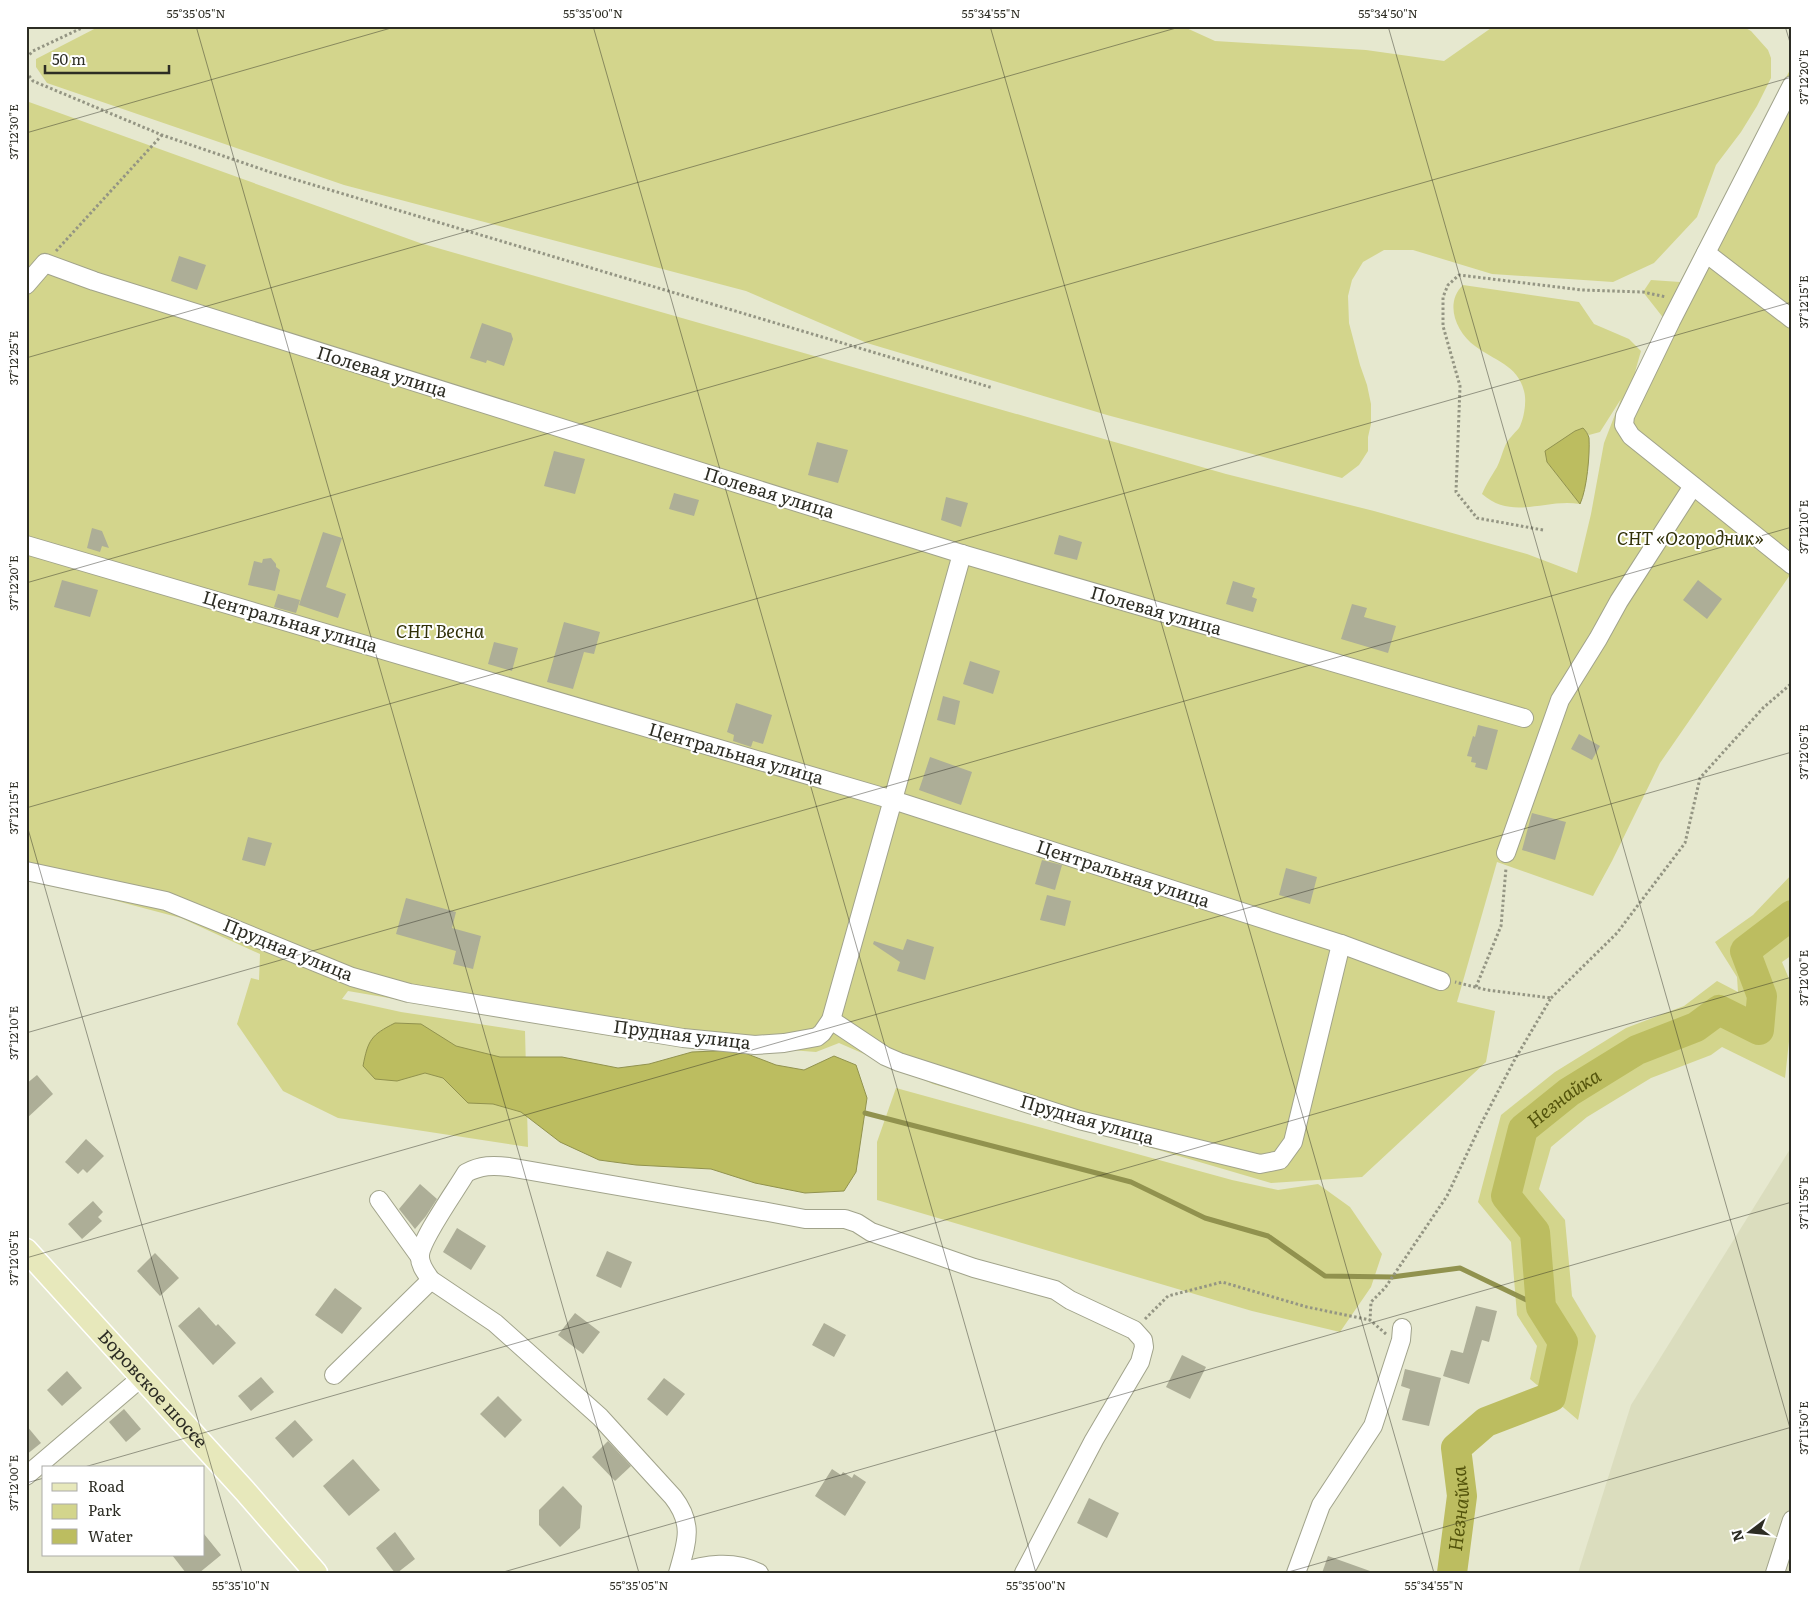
<svg xmlns="http://www.w3.org/2000/svg" width="1818" height="1599" font-family="Literata,serif">
	<rect width="100%" height="100%" fill="#e6e8cf"/>
	<polygon fill="#dbddbe" points="1792,1146 1792,1573 1578,1573 1631,1405"/>
	<g fill="#d3d58c">
		<polygon points="100,26 1182,26 1215,41 1366,50 1444,61 1494,26 1742,26 1751,31 1768,50 1771,58 1771,78 1757,106 1741,132 1716,165 1697,217 1654,263 1613,282 1492,274 1413,250 1384,250 1363,262 1352,280 1348,296 1349,323 1360,365 1367,385 1371,404 1371,424 1368,437 1368,451 1359,465 1342,478 1107,415 867,343 746,291 344,185 47,83 36,67 36,59"/>
		<path d="M1792,66v506l-132,191 -48,98 -19,35 -96,-34 -40,140 38,9 -9,51 -124,115 -91,6 -338,-99 -94,-41 -23,9 -211,-17 -257,-44 -6,8 59,13 124,19 3,116 -190,-29 -55,-27 -46,-67 14,-46 8,2 1,-26 -79,-36 -155,-41v-772l3,-3 391,141 806,231 148,37 153,43 50,19 14,-59 13,-71 17,-44 -21,33 -11,3 -6,-7 -8,3 -29,20 1,11 33,42c-35,-6 -67,17 -98,-10 4,-10 9,-17 15,-27 3,-6 5,-14 8,-21 3,-7 9,-12 14,-18 5,-9 8,-27 5,-37 -6,-26 -31,-31 -49,-45 -19,-14 -31,-43 -12,-61l116,17 15,22 35,15 12,12 -6,21 30,-52 -22,-28 8,-12 29,2z"/>
		<polygon points="1792,874 1792,955 1782,962 1792,986 1792,1014 1785,1078 1722,1047 1711,1055 1651,1078 1587,1117 1551,1147 1539,1189 1565,1220 1572,1296 1596,1336 1578,1420 1530,1379 1537,1346 1517,1315 1511,1242 1478,1202 1501,1115 1555,1072 1626,1028 1684,1006 1717,981 1738,992 1737,977 1715,942 1753,915"/>
		<polygon points="896,1088 1232,1180 1278,1190 1318,1184 1350,1207 1382,1254 1371,1287 1340,1332 1252,1311 877,1200 877,1142"/>
	</g>
	<g fill="#bcbd60" stroke="#91924e">
		<path d="M1583,428c3,3 5,6 6,10 1,16 -2,51 -9,66l-33,-42 -2,-11 30,-20z"/>
		<path d="M395,1023l26,1 35,22 44,11h62l56,11 31,-4 43,-12 45,-2 39,15 28,5 30,-14 22,9 11,33 -11,74 -12,19 -39,2 -50,-10 -44,-14 -75,-4 -37,-5 -39,-18 -39,-30 -28,-8 -25,-1 -25,-25 -18,-5 -28,8 -22,-2 -12,-13c5,-26 8,-31 32,-43z"/>
	</g>
	<g fill="none" stroke-linecap="round" stroke-linejoin="round">
		<polyline stroke="#91924e" stroke-width="5" points="865,1113 1131,1182 1205,1218 1268,1236 1325,1276 1392,1277 1460,1268 1541,1307"/>
		<path stroke="#bcbd60" stroke-width="30" id="s1" d="M1452,1573l10,-77 -6,-48 30,-26 65,-25 12,-55 -22,-35 -6,-75 -29,-36 17,-67 46,-37 68,-42 59,-23 23,-17 40,20 3,-34 -17,-45 47,-36"/>
	</g>
	<g fill="#adae97">
		<polygon points="179,256 206,265 197,290 171,281"/>
		<polygon points="482,323 511,333 513,339 504,366 487,360 486,363 470,358"/>
		<polygon points="817,442 848,450 838,483 808,475"/>
		<polygon points="554,451 585,459 575,494 544,486"/>
		<polygon points="674,493 699,500 694,516 669,509"/>
		<polygon points="946,497 968,503 961,527 941,520"/>
		<polygon points="92,528 102,531 109,548 102,546 100,552 87,548"/>
		<polygon points="323,532 342,538 326,587 346,594 338,618 299,605"/>
		<polygon points="1059,535 1082,542 1077,560 1054,554"/>
		<polygon points="271,558 276,564 276,567 280,570 275,591 248,585 254,561 262,563 263,559"/>
		<polygon points="62,580 98,590 90,617 54,607"/>
		<polygon points="1698,580 1722,599 1707,619 1683,600"/>
		<polygon points="1233,581 1255,588 1252,597 1257,599 1253,612 1226,604"/>
		<polygon points="278,594 300,600 296,613 274,607"/>
		<polygon points="1352,604 1367,608 1364,617 1396,626 1388,653 1341,639"/>
		<polygon points="564,622 600,632 594,654 584,652 573,689 547,682"/>
		<polygon points="494,642 518,648 512,671 488,664"/>
		<polygon points="970,661 1000,671 993,694 963,684"/>
		<polygon points="943,696 960,701 955,725 937,720"/>
		<polygon points="736,703 772,715 763,744 753,741 751,747 733,741 734,735 727,732"/>
		<polygon points="1478,725 1498,730 1487,770 1475,767 1476,763 1471,762 1472,757 1467,756 1473,736 1475,737"/>
		<polygon points="1579,734 1600,746 1592,760 1571,749"/>
		<polygon points="930,757 972,772 961,805 919,790"/>
		<polygon points="1532,813 1566,822 1555,860 1522,850"/>
		<polygon points="248,837 272,843 265,866 242,860"/>
		<polygon points="1042,860 1062,865 1055,890 1035,884"/>
		<polygon points="1286,868 1317,877 1310,904 1279,895"/>
		<polygon points="1047,895 1071,901 1065,926 1040,920"/>
		<polygon points="406,898 456,912 452,928 481,936 473,969 453,964 456,951 396,934"/>
		<polygon points="907,939 934,947 925,980 897,971 900,962 873,944 874,941 903,950"/>
		<polygon points="37,1075 53,1094 26,1119 26,1084"/>
		<polygon points="86,1139 104,1156 87,1173 83,1169 78,1174 65,1162"/>
		<polygon points="420,1184 437,1199 426,1216 415,1229 399,1209"/>
		<polygon points="93,1201 103,1212 98,1217 102,1221 82,1239 68,1224"/>
		<polygon points="457,1228 486,1246 471,1270 443,1252"/>
		<polygon points="607,1251 632,1262 621,1288 596,1276"/>
		<polygon points="155,1253 179,1278 160,1296 137,1271"/>
		<polygon points="335,1288 362,1308 342,1334 315,1315"/>
		<polygon points="1476,1306 1497,1311 1489,1342 1482,1340 1469,1384 1443,1376 1451,1350 1463,1353"/>
		<polygon points="199,1307 216,1326 218,1324 236,1343 213,1365 178,1326"/>
		<polygon points="575,1313 600,1332 583,1354 558,1335"/>
		<polygon points="824,1323 846,1335 834,1357 812,1345"/>
		<polygon points="1182,1355 1206,1367 1190,1399 1166,1387"/>
		<polygon points="1405,1369 1441,1378 1429,1426 1402,1420 1410,1389 1401,1386"/>
		<polygon points="67,1371 82,1388 62,1406 47,1390"/>
		<polygon points="261,1377 274,1392 251,1411 238,1396"/>
		<polygon points="664,1378 685,1394 667,1416 647,1399"/>
		<polygon points="498,1396 522,1420 505,1438 480,1414"/>
		<polygon points="124,1409 141,1429 126,1442 109,1422"/>
		<polygon points="295,1420 313,1440 293,1458 275,1438"/>
		<polygon points="26,1425 41,1443 26,1455"/>
		<polygon points="608,1441 631,1466 615,1481 592,1457"/>
		<polygon points="353,1459 380,1490 349,1516 323,1486"/>
		<polygon points="832,1469 841,1475 843,1472 852,1478 854,1474 866,1482 845,1516 815,1496"/>
		<polygon points="563,1486 582,1506 580,1528 560,1547 539,1525 539,1510"/>
		<polygon points="1089,1498 1119,1513 1107,1538 1077,1523"/>
		<polygon points="395,1532 415,1559 397,1573 395,1573 376,1548"/>
		<polygon points="204,1534 221,1555 199,1573 186,1573 172,1555 204,1555"/>
		<polygon points="1328,1556 1370,1571 1370,1573 1322,1573"/>
	</g>
	<g fill="none" stroke-linecap="round" stroke-linejoin="round">
		<g stroke="#a1a38b" stroke-width="20">
			<g id="minor">
				<polyline points="1792,85 1671,321 1625,416 1624,425 1631,436 1792,565"/>
				<polyline points="1706,253 1792,319"/>
				<polyline points="26,285 45,263 94,281 962,554 1524,718"/>
				<polyline points="26,545 893,800 1341,944 1441,981"/>
				<polyline points="1506,853 1560,700 1598,639 1619,601 1693,486"/>
				<polyline points="26,871 166,901 352,977 409,993 683,1038 755,1045 784,1043 817,1037 822,1033 831,1020 962,554"/>
				<polyline points="831,1020 885,1056 899,1062 1079,1120 1260,1164 1280,1160 1293,1142 1341,944"/>
				<polyline points="379,1200 420,1257"/>
				<polyline points="334,1375 431,1280"/>
				<polyline points="26,1476 142,1377"/>
				<path d="M678,1573c9,-31 16,-49 -5,-76l-73,-80 -105,-94 -64,-43c-5,-7 -12,-15 -11,-25 1,-16 36,-65 46,-82 15,-8 27,-8 43,-6l259,45 37,7h40l12,4 14,9 17,6 86,30 81,22 15,10 64,30 9,10 1,7 -4,15 -46,78 -70,133"/>
				<path d="M679,1573c27,-9 54,-13 80,0"/>
				<polyline points="1296,1573 1321,1505 1373,1426 1401,1340 1402,1328"/>
				<polyline points="1775,1573 1792,1520"/>
			</g>
		</g>
		<g stroke="#fff" stroke-width="25">
			<g id="major">
				<path id="s2" d="M26,1250l219,241 71,82"/>
			</g>
		</g>
		<g stroke="#949583" stroke-width="3" stroke-dasharray="2.5 2.5" stroke-linecap="butt">
			<polyline points="26,58 33,51 86,26"/>
			<polyline points="26,72 33,81 162,135 270,172 993,388"/>
			<polyline points="56,251 162,135"/>
			<polyline points="1543,530 1477,518 1456,492 1460,386 1443,326 1443,297 1448,285 1459,275 1582,290 1643,292 1666,297"/>
			<polyline points="1476,987 1501,926 1506,868"/>
			<polyline points="1551,998 1617,933 1685,843 1700,778 1763,708 1792,683"/>
			<polyline points="1145,1319 1168,1296 1222,1282 1307,1307 1370,1320"/>
			<polyline points="1386,1334 1370,1320 1371,1302 1385,1288 1447,1196 1482,1122 1515,1059 1551,998 1487,990 1455,982"/>
		</g>
		<use href="#minor" stroke="#fff" stroke-width="18"/>
		<use href="#major" stroke="#e7e8bb" stroke-width="22"/>
	</g>
	<path fill="none" stroke="#2d2d24" stroke-width="1" stroke-opacity="0.45" d="M196,26l443,1547M593,26l443,1547M990,26l444,1547M1388,26l404,1409M1785,26l7,23M26,133l372,-107M26,358l1157,-332M26,583l1766,-506M26,808l1766,-506M26,822l216,751M26,1033l1766,-506M26,1258l1766,-506M81,1468l1711,-491M26,1483l18,-5M500,1573l1292,-371M1285,1573l507,-146"/>
	<g text-anchor="middle" stroke-width="4" stroke-linejoin="round" paint-order="stroke">
		<g font-size="18" fill="#2d2d24" stroke="#fff">
			<text transform="translate(382 372) rotate(17)" y="6">Полевая улица</text>
			<text transform="translate(769 493) rotate(17)" y="6">Полевая улица</text>
			<text transform="translate(1156 611) rotate(16)" y="6">Полевая улица</text>
			<text transform="translate(290 622) rotate(16)" y="6">Центральная улица</text>
			<text transform="translate(736 754) rotate(16)" y="6">Центральная улица</text>
			<text transform="translate(1123 874) rotate(18)" y="6">Центральная улица</text>
			<text transform="translate(288 950) rotate(22)" y="6">Прудная улица</text>
			<text transform="translate(682 1035) rotate(7)" y="6">Прудная улица</text>
			<text transform="translate(1087 1120) rotate(16)" y="6">Прудная улица</text>
			<text dy="6" stroke="none"><textPath href="#s2" startOffset="188">Боровское шоссе</textPath></text>
		</g>
		<g font-size="18" font-style="italic" fill="#303007" stroke="#fff">
			<text x="1690" y="545">СНТ «Огородник»</text>
			<text x="440" y="638">СНТ Весна</text>
		</g>
		<g font-size="19" font-style="italic" fill="#54540c" stroke="#fff">
			<text dy="7" stroke="none"><textPath href="#s1" startOffset="575">Незнайка</textPath></text>
			<text dy="7" stroke="none"><textPath href="#s1" startOffset="65">Незнайка</textPath></text>
		</g>
	</g>
	<rect width="1818" height="1599" fill="none" stroke="#ffffff" stroke-width="55"/>
	<rect x="42" y="1466" width="162" height="90" fill="#ffffff" stroke="#ababa7"/>
	<rect x="52" y="1483" width="25" height="8" fill="#e7e8bb" stroke="#ababa7"/>
	<text x="88" y="1492" font-size="15" fill="#2d2d24">Road</text>
	<rect x="52" y="1504" width="25" height="15" fill="#d3d58c" stroke="#ababa7"/>
	<text x="88" y="1516" font-size="15" fill="#2d2d24">Park</text>
	<rect x="52" y="1529" width="25" height="15" fill="#bcbd60" stroke="#ababa7"/>
	<text x="88" y="1542" font-size="15" fill="#2d2d24">Water</text>
	<g transform="translate(1750 1532) rotate(254)" stroke="#ffffff" stroke-width="4" paint-order="stroke">
	<path d="M0-4L9 19L0 12L-9 19Z" fill="#2d2d24"/>
	<text y="-8" font-size="14" font-weight="bold" text-anchor="middle" fill="#2d2d24">N</text>
	</g>
	<path d="M45 65v8h124v-8" fill="none" stroke="#2d2d24" stroke-width="2.5"/>
	<text x="52" y="65" font-size="15" fill="#2d2d24" stroke="#ffffff" stroke-width="4" paint-order="stroke">50 m</text>
	<rect x="28" y="28" width="1762" height="1544" fill="none" stroke="#2d2d24" stroke-width="2"/>
	<g font-size="12" text-anchor="middle" fill="#2d2d24">
		<text x="196" y="18">55°35'05"N</text>
		<text x="593" y="18">55°35'00"N</text>
		<text x="991" y="18">55°34'55"N</text>
		<text x="1388" y="18">55°34'50"N</text>
		<text transform="translate(1804 77) rotate(-90)" y="4">37°12'20"E</text>
		<text transform="translate(14 132) rotate(-90)" y="4">37°12'30"E</text>
		<text transform="translate(1804 302) rotate(-90)" y="4">37°12'15"E</text>
		<text transform="translate(14 358) rotate(-90)" y="4">37°12'25"E</text>
		<text transform="translate(1804 527) rotate(-90)" y="4">37°12'10"E</text>
		<text transform="translate(14 583) rotate(-90)" y="4">37°12'20"E</text>
		<text transform="translate(1804 752) rotate(-90)" y="4">37°12'05"E</text>
		<text transform="translate(14 808) rotate(-90)" y="4">37°12'15"E</text>
		<text transform="translate(1804 978) rotate(-90)" y="4">37°12'00"E</text>
		<text transform="translate(14 1033) rotate(-90)" y="4">37°12'10"E</text>
		<text transform="translate(1804 1203) rotate(-90)" y="4">37°11'55"E</text>
		<text transform="translate(14 1258) rotate(-90)" y="4">37°12'05"E</text>
		<text transform="translate(1804 1428) rotate(-90)" y="4">37°11'50"E</text>
		<text transform="translate(14 1483) rotate(-90)" y="4">37°12'00"E</text>
		<text x="241" y="1590">55°35'10"N</text>
		<text x="639" y="1590">55°35'05"N</text>
		<text x="1036" y="1590">55°35'00"N</text>
		<text x="1434" y="1590">55°34'55"N</text>
	</g>
</svg>
